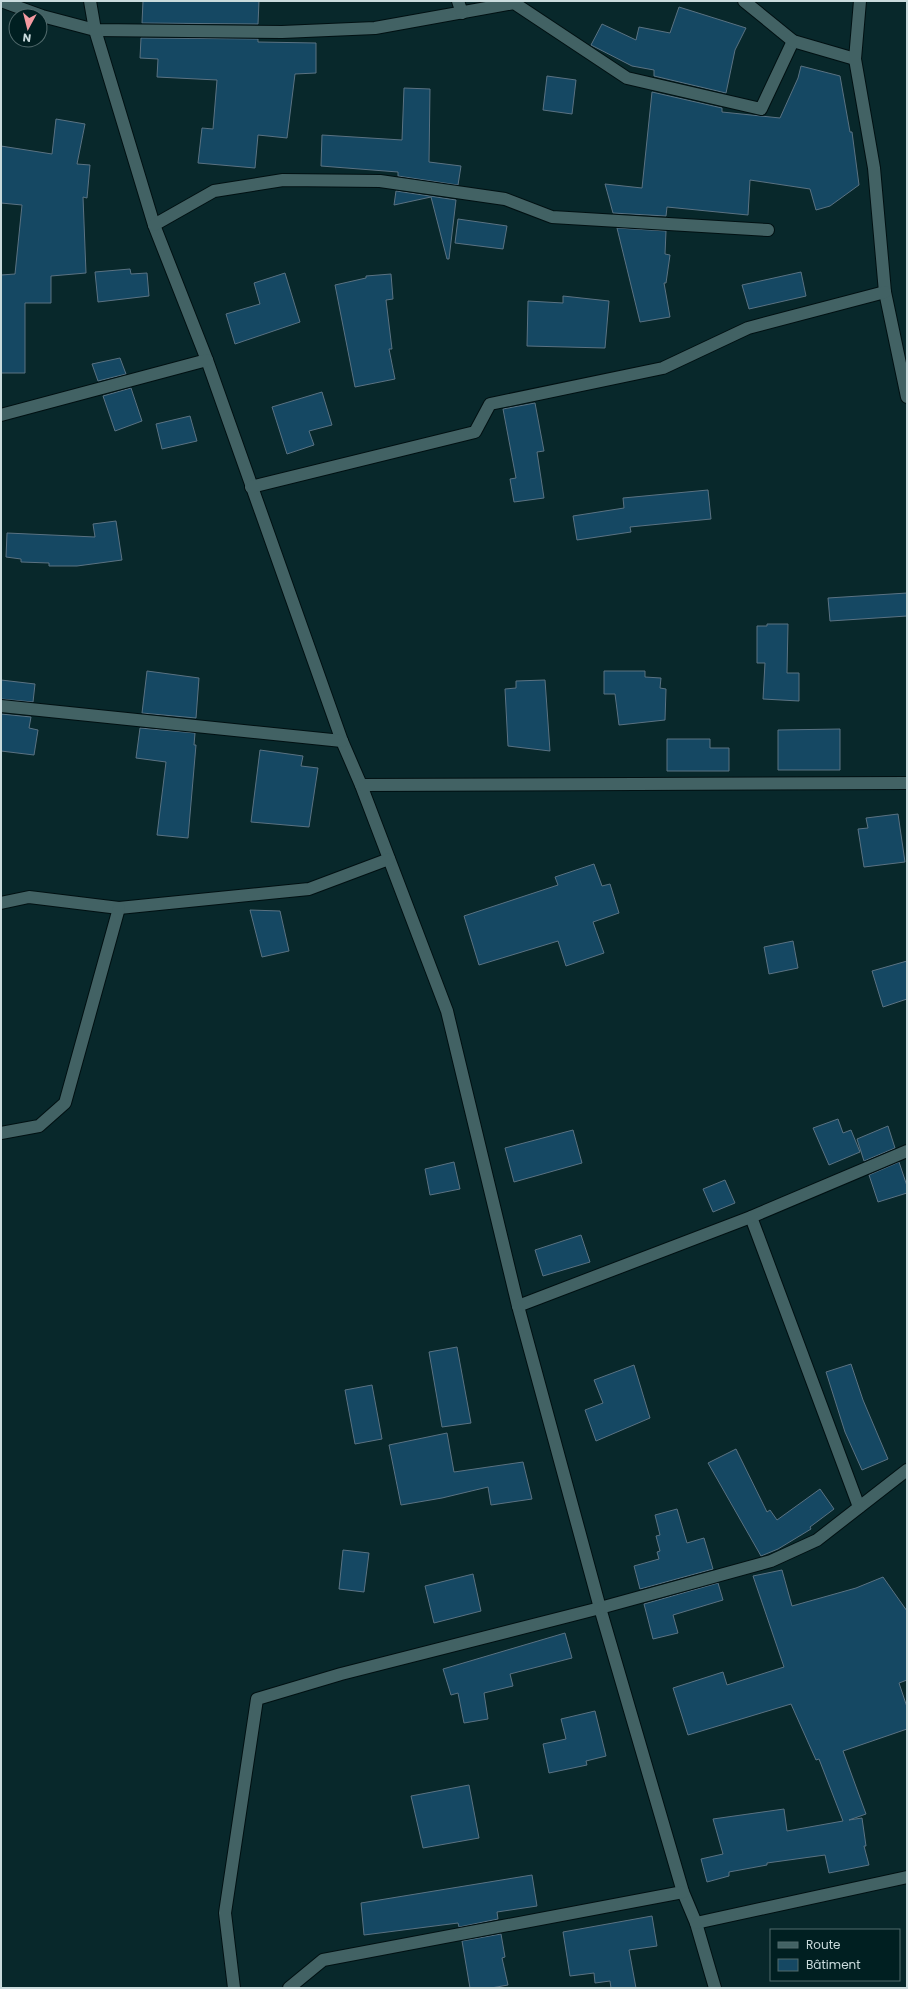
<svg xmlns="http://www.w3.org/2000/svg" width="908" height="1989" font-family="Poppins,sans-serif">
	<rect width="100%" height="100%" fill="#08282b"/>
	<g fill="#154863" stroke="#5a7282">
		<polygon points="143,1 259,1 258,24 142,23"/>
		<polygon points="679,7 746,28 735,50 726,93 654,76 654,70 632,66 591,45 602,24 636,40 639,27 670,33"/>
		<polygon points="141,38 258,39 258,42 316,43 316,73 295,74 287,138 258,135 255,168 198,163 202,128 213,129 217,80 157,77 158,59 140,58"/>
		<polygon points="801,66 840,76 850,132 852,132 859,185 830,206 816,210 810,189 750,180 748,215 667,207 666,216 613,213 605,184 642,188 652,92 722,108 722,112 780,118 798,78"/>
		<polygon points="547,76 576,80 572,114 543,110"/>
		<polygon points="404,88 430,89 429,162 461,166 458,185 398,176 398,172 321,166 322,135 402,140"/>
		<polygon points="56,119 85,124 77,164 90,165 87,198 83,197 86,273 51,276 51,303 25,303 25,373 1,373 1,275 15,274 22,205 1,203 1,146 52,154"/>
		<polygon points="396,191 456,200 449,259 447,259 431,197 394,205"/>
		<polygon points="458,219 507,226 503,249 455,243"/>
		<polygon points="617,228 666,231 665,254 670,255 666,283 664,283 670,317 640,322"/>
		<polygon points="130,269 131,274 147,273 149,296 98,302 95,272"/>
		<polygon points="801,272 806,296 749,309 742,285"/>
		<polygon points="285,273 300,322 235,344 226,314 260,304 254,283"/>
		<polygon points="391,274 393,299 386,300 392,349 389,349 395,379 355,387 335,285 366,278 366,276"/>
		<polygon points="563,296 609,301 605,348 527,346 528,301 563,303"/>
		<polygon points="120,358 126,374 98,381 92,364"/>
		<polygon points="131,388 142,421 115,431 103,396"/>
		<polygon points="322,392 332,425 309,431 314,445 287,454 272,407"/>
		<polygon points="535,403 544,451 537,452 544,498 514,502 510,479 516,478 503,409"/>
		<polygon points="190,416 197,441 162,449 156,424"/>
		<polygon points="708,490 711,519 630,527 631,532 577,540 573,516 624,508 623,498"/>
		<polygon points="116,521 122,560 77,566 49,566 49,563 21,562 21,559 6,557 7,533 95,537 93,524"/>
		<polygon points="907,593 907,616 830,621 828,598"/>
		<polygon points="767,624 788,624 787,673 799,673 799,701 763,699 765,663 757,663 757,626 767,626"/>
		<polygon points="147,671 199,678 196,718 142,713"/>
		<polygon points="604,671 645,671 645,677 661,678 660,688 666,689 665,720 619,725 615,694 604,694"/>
		<polygon points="1,680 35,684 33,702 1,699"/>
		<polygon points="545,680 550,751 508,746 505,689 516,688 516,681"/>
		<polygon points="1,714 31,717 29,728 38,730 34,755 1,751"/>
		<polygon points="140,728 195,733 194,745 196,745 188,838 157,835 166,762 136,758"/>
		<polygon points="840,729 840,770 778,770 778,730"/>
		<polygon points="667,739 710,739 710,748 729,748 729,771 667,771"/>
		<polygon points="260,750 303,756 301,766 318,768 309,827 251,822"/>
		<polygon points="898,814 905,862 864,867 858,829 868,828 866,818"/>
		<polygon points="594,864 602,886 610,884 619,913 593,922 604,953 566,966 558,941 479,965 464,916 558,885 555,877"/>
		<polygon points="250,910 280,911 289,951 262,957"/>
		<polygon points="793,941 798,968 769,974 764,947"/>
		<polygon points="907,961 907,999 883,1007 872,971"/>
		<polygon points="838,1119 843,1133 851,1130 860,1152 829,1165 813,1128"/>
		<polygon points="888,1126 895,1148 864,1161 857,1139"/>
		<polygon points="573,1130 582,1163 514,1182 505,1148"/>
		<polygon points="454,1162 460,1189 430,1195 425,1169"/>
		<polygon points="899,1162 907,1186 907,1193 878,1202 869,1175"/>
		<polygon points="725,1180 735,1203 713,1212 703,1189"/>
		<polygon points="581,1235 590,1262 543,1276 535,1250"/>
		<polygon points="457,1347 471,1423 442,1427 429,1352"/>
		<polygon points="851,1364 863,1400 888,1459 862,1470 845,1432 826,1372"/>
		<polygon points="634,1365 650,1418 596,1441 585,1410 603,1403 594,1380"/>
		<polygon points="372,1385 382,1439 355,1444 345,1390"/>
		<polygon points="447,1433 454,1472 523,1462 532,1499 491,1505 488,1487 442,1498 401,1505 389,1445"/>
		<polygon points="736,1449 767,1512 770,1510 777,1520 820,1489 834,1509 810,1527 811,1529 778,1549 761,1556 708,1463"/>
		<polygon points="677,1509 687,1543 704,1538 713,1569 640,1589 634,1566 659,1559 657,1552 660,1551 656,1536 660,1535 655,1515"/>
		<polygon points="343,1550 369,1553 364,1592 339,1589"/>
		<polygon points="782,1570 792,1606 856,1588 883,1577 907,1611 907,1680 899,1683 907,1707 907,1729 843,1751 866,1814 849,1820 862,1818 866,1846 864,1846 869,1865 829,1873 825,1855 767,1863 767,1865 729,1872 729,1876 707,1882 701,1859 723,1854 713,1819 784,1809 787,1831 843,1821 819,1759 816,1760 791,1704 688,1735 673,1688 723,1672 727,1685 784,1667 753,1576"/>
		<polygon points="473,1574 481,1611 434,1623 425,1586"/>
		<polygon points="718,1583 723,1600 673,1615 678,1633 653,1639 644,1604"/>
		<polygon points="565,1633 572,1658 510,1674 513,1686 484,1693 488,1719 464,1723 458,1693 451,1695 443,1669"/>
		<polygon points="595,1711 606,1756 586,1761 587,1765 549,1773 543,1744 566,1739 561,1719"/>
		<polygon points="469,1785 479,1838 423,1848 411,1796"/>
		<polygon points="532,1875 537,1906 497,1912 498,1919 459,1927 458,1923 364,1935 361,1903"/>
		<polygon points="652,1916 657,1946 629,1950 636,1988 611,1988 610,1981 595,1983 594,1973 570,1976 563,1932"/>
		<polygon points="501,1934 505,1957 502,1958 508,1985 491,1988 470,1988 462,1941"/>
	</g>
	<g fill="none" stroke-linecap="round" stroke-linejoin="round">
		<g stroke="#001012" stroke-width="14">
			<g id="minor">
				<polyline points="1,1 42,16 95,30 282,32 375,28 514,3 627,78 761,109 793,41"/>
				<polyline points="90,1 95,30 154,225 207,360 342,741 361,785 447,1011 518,1306 600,1608 683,1892 696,1923 715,1988"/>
				<polyline points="458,1 462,13"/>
				<polyline points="744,1 793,41 855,59"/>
				<polyline points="860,1 855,59 874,168 885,292 907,397"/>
				<polyline points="154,225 214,191 283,180 380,181 505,199 552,217 768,230"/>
				<polyline points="1,415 207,360"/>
				<polyline points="251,487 475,432 490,404 663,368 748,328 885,292"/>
				<polyline points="1,706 342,741"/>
				<polyline points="361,785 907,783"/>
				<polyline points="1,903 29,897 119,908 309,889 389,859"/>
				<polyline points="1,1133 39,1126 65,1103 119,908"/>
				<polyline points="751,1217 859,1507"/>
				<polyline points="518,1306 751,1217 907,1151"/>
				<polyline points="696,1923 907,1877"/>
				<polyline points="234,1988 225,1913 257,1699 341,1674 600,1608 771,1561 817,1540 907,1470"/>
				<polyline points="289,1988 323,1960 683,1892"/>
			</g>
		</g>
		<use href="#minor" stroke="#426264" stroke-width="12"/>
	</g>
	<rect width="908" height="1989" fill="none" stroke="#cadbdd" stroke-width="4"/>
	<rect x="770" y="1929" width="130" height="52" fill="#001f21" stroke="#516a6c"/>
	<rect x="778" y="1942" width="20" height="6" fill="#426264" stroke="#516a6c"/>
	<text x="806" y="1949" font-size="12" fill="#cadbdd">Route</text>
	<rect x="778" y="1959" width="20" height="12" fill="#154863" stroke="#516a6c"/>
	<text x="806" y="1969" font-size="12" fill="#cadbdd">Bâtiment</text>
	<g transform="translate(28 28) rotate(187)"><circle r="19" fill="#001f21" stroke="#516a6c"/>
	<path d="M0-3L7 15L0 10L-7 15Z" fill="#f49aa1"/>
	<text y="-6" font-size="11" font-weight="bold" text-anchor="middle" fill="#cadbdd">N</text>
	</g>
</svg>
